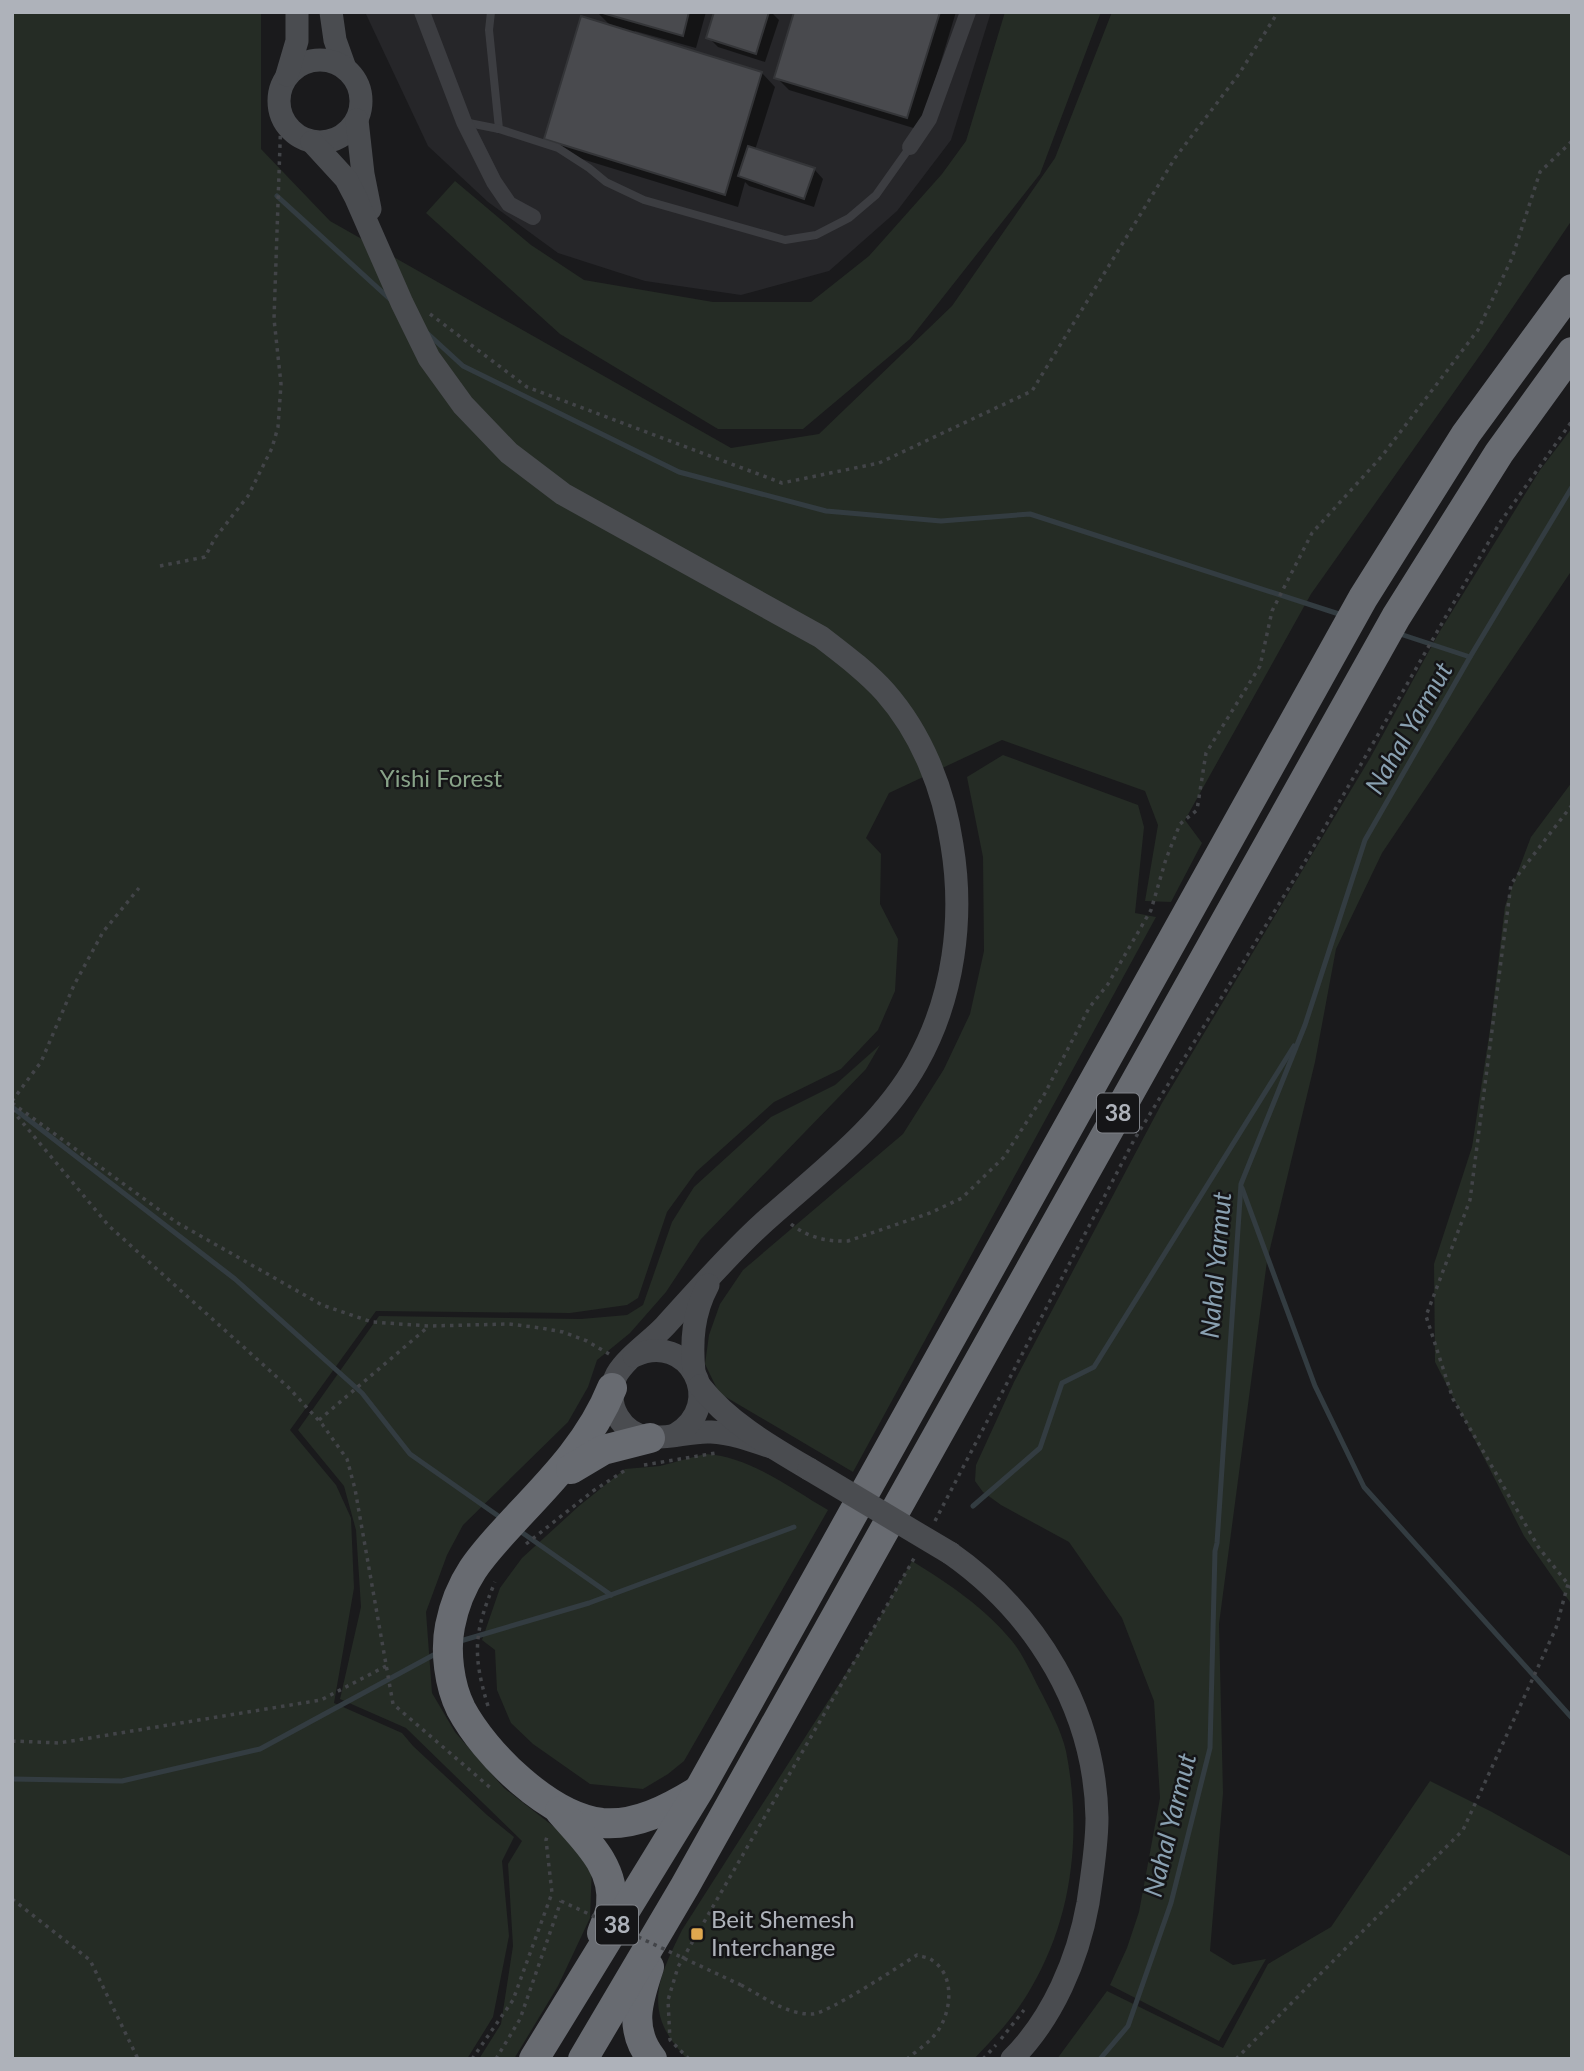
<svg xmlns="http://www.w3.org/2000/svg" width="1584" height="2071" font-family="Lato,sans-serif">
	<rect width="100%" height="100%" fill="#1a1a1c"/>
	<polygon fill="#262629" points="365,12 991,12 951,140 897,211 829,271 741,295 645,281 558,253 488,202 428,146"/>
	<g fill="#252c25">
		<polygon points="12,12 261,12 261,149 330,221 731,448 819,434 952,306 1055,158 1112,12 1572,12 1572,220 1483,351 1311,594 1185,820 1202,843 1171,902 1145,901 1158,825 1145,791 1002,740 889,793 866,838 881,854 880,904 898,939 895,991 878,1030 841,1069 774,1102 696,1172 667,1212 638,1298 627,1305 570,1313 376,1311 290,1430 336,1485 351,1518 354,1588 334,1703 402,1733 413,1746 487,1815 514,1837 502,1861 509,1936 493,2017 467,2059 12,2059"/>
		<polygon points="1005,12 1101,12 1040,174 910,339 803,429 718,429 560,334 426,213 455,181 531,245 584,280 713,302 811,302 869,256 942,174 966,141"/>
		<polygon points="1572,428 1572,570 1382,853 1336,949 1315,1062 1267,1261 1219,1624 1223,1793 1210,1951 1233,1965 1266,1959 1219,2041 1110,1985 1127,1948 1139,1912 1160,1798 1154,1701 1122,1618 1069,1542 1001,1505 983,1492 975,1481 976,1465 1014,1382 1162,1103 1369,760 1440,631 1540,470"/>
		<polygon points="1003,755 1138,805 1144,827 1135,913 1156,917 853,1472 719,1393 705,1364 709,1335 720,1304 743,1270 903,1134 944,1069 970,1014 984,951 983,857 967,777"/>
		<polygon points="1572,782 1572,1605 1524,1536 1435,1362 1434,1264 1472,1147 1491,1023 1505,906 1531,837"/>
		<polygon points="880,1045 866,1069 701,1239 666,1292 630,1333 597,1360 588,1387 568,1422 463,1525 447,1555 426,1612 432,1693 455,1732 504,1788 571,1840 592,1866 590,1918 558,1986 514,2059 479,2059 501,2024 513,1946 508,1864 522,1841 406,1728 340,1699 361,1607 356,1530 344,1486 298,1430 379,1316 581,1319 627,1315 643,1305 672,1222 694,1187 771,1117 835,1085"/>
		<path d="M705,1454c44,2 85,34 123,56l-144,251 -16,13 -25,15 -53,-5 -57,-40 -22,-21 -14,-33 -2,-40 -13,-10 18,-52 22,-30 57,-52 46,-37 35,-3z"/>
		<path d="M912,1561c36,22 73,47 100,80 12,15 20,34 29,51 9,18 20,38 25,59 16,81 7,166 -35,237 -15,27 -36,49 -57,71h-287c-45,-47 -30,-78 -5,-129l182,-285z"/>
		<polygon points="1430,1781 1492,1812 1572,1857 1572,2059 1057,2059 1107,1991 1223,2048 1268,1964 1331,1927"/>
	</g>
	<g fill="#0007">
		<polygon points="597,12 706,12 696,48 635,31 634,34 762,73 775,87 755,150 814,169 823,179 814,207 749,186 745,182 738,207 559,152 545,139 612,27"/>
		<polygon points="716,12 771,12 779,20 765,62 718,47 708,37"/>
		<polygon points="796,12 956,12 920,130 789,90 776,77"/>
	</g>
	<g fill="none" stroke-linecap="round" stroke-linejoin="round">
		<g stroke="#333c41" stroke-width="5">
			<polyline points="277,196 391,300"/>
			<polyline points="427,333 463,366 679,472 826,511 941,521 1030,514 1342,615"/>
			<polyline points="1397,633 1470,657"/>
			<polyline points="12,1107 235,1279 362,1393 410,1454 504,1520"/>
			<polyline points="1242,1188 1315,1386 1364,1487 1572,1718"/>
			<polyline points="973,1506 1040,1448 1062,1383 1094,1367 1294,1046"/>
			<polyline points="517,1529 611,1595"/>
			<polyline points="457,1642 589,1603 794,1527"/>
			<polyline points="12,1779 122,1781 260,1749 439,1652"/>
			<polyline points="1100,2059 1128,2026 1171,1903 1210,1748 1215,1551 1217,1543 1241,1184 1305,1025 1365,840 1470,657 1572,487"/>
		</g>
	</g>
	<g fill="#494a4e" stroke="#343538" stroke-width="2">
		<polygon points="599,12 689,12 683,36"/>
		<polygon points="714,12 769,12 756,54 706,38"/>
		<polygon points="794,12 940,12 907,118 774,78"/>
		<polygon points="581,16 762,72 725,195 544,139"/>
		<polygon points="748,146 815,168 804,199 738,176"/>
	</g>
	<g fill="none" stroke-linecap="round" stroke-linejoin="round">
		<g stroke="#424448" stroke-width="3.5" stroke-dasharray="3.5 5" stroke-linecap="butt">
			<polyline points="430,314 527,387 782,483 879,463 1032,391 1175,158 1239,74 1278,12"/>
			<polyline points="160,566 205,557 215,538 248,496 272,448 278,427 281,384 274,319 281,116"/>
			<polyline points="1572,805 1511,884 1470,1200 1426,1316 1453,1399 1539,1548 1572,1589"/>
			<polyline points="12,1101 41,1062 74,985 103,932 139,888"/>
			<polyline points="12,1103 176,1222 322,1305 372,1322 429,1326 509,1324 541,1328 563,1332 587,1341 609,1354"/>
			<polyline points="12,1110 109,1226 288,1387 322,1424 347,1459 355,1489 393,1704 493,1790"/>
			<path d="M791,1224c16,13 36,18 57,17l82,-28 32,-15 42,-41 40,-62 45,-87 19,-24 43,-74 15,-51 14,-35 17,-14 9,-57 54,-87 12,-55 40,-78 70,-77 96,-126 34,-72 28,-86 32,-31"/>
			<polyline points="319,1420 428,1327"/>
			<polyline points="644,1465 716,1453"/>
			<polyline points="935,1521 1134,1140 1306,860 1499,524 1572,421"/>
			<polyline points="526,1544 593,1491 627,1469"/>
			<path d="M488,1706c-16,-52 -14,-74 7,-124"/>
			<polyline points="12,1741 59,1743 321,1700 386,1666"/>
			<polyline points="12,1899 90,1960 138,2059"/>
			<path d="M741,1985c21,11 46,30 71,29 17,-1 86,-47 105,-59 5,2 12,2 16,6 24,16 18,57 0,76 -7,8 -18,15 -26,22"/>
			<polyline points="1001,2039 1024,2010"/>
			<polyline points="472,2059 513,2000 552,1893 546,1840 548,1833"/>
			<polyline points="496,2059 520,2019 561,1901"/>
			<polyline points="689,2059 670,2040 668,2000 678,1967 916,1555"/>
			<polyline points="983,2059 996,2045"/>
			<polyline points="1236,2059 1463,1830 1556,1628 1568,1584"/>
		</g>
		<g stroke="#3c3d41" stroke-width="8">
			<polyline points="491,12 489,30 499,129"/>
			<polyline points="464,122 499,129 558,148 589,168 606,182 644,200 785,240 816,235 849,218 876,195 910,147"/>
		</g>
		<g stroke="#3c3d41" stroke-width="16">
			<polyline points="422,12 464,122 494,182 509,204 533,217"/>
			<polyline points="910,147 929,119 968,12"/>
		</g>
		<g stroke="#4a4c50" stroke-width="23">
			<polyline points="331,12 335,40 345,68"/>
			<circle cx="320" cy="101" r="41"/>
			<polyline points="287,75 297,41 297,12"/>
			<polyline points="357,120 363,174 370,209"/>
			<path d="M312,142l34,37 9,17 47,107 27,55 34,47 46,48 54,41 258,143c22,17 45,34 64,55 37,42 59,98 67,153 12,73 2,152 -35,218 -36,65 -101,112 -155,161 -35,32 -66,68 -97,102 -14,15 -38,31 -48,48 -7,13 -7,30 1,43 22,36 61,13 93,15 21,1 40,8 60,15"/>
			<path d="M634,1356c54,-26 94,48 41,79"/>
			<path d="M694,1372c-3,-31 -1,-59 14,-87"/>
			<path d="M700,1386c28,36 70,60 109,83"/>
			<path d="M950,1553c87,61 145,157 147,265 0,28 -5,57 -9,85 -10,56 -35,115 -76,156"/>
		</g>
		<g stroke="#686b71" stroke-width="30">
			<path d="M612,1388c-20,50 -56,88 -93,127 -33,36 -59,60 -69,111 -5,25 -1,59 11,83 24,45 88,108 141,114 34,3 66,-14 94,-31"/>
			<polyline points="571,1469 603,1450 650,1438"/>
			<path d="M560,1811c23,27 56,55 51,95 -1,9 -6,18 -9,27"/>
			<path d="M649,1967c-11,33 -21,62 3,92"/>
			<polyline points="534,2059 699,1790 1363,598 1466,434 1572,289"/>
			<polyline points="583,2059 685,1886 1396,617 1499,453 1572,352"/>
		</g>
		<polyline stroke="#424448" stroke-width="3.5" stroke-dasharray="3.5 5" stroke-linecap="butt" points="561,1901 741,1985"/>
		<polyline stroke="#4a4c50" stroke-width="23" points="809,1469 950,1553"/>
	</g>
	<rect fill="#dfa84f" stroke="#151517" stroke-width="2.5" x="690" y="1927" width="14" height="14" rx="3.5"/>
	<g text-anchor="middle" stroke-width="5" stroke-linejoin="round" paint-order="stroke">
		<g fill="#151517" stroke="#808389" stroke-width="2">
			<rect x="1097" y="1093.5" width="42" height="39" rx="5"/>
			<rect x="596" y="1905.5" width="42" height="39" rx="5"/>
		</g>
		<g font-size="23" font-weight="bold" fill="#aeb2ba">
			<text x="1118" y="1121">38</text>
			<text x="617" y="1933">38</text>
		</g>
		<g font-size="24" fill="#88a388" stroke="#151517">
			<text x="441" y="787">Yishi Forest</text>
		</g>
		<g font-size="24" fill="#aeb2ba" stroke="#151517" text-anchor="start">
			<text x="711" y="1928">Beit Shemesh<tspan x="711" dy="28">Interchange</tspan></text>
		</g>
		<g font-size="26" font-style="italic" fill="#89a0b1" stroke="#151517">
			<text transform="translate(1409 728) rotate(-60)" y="9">Nahal Yarmut</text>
			<text transform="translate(1216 1265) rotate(-85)" y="9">Nahal Yarmut</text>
			<text transform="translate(1170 1825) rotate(-76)" y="9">Nahal Yarmut</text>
		</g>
	</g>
	<rect width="1584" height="2071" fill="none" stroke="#aeb2ba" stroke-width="28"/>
</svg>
